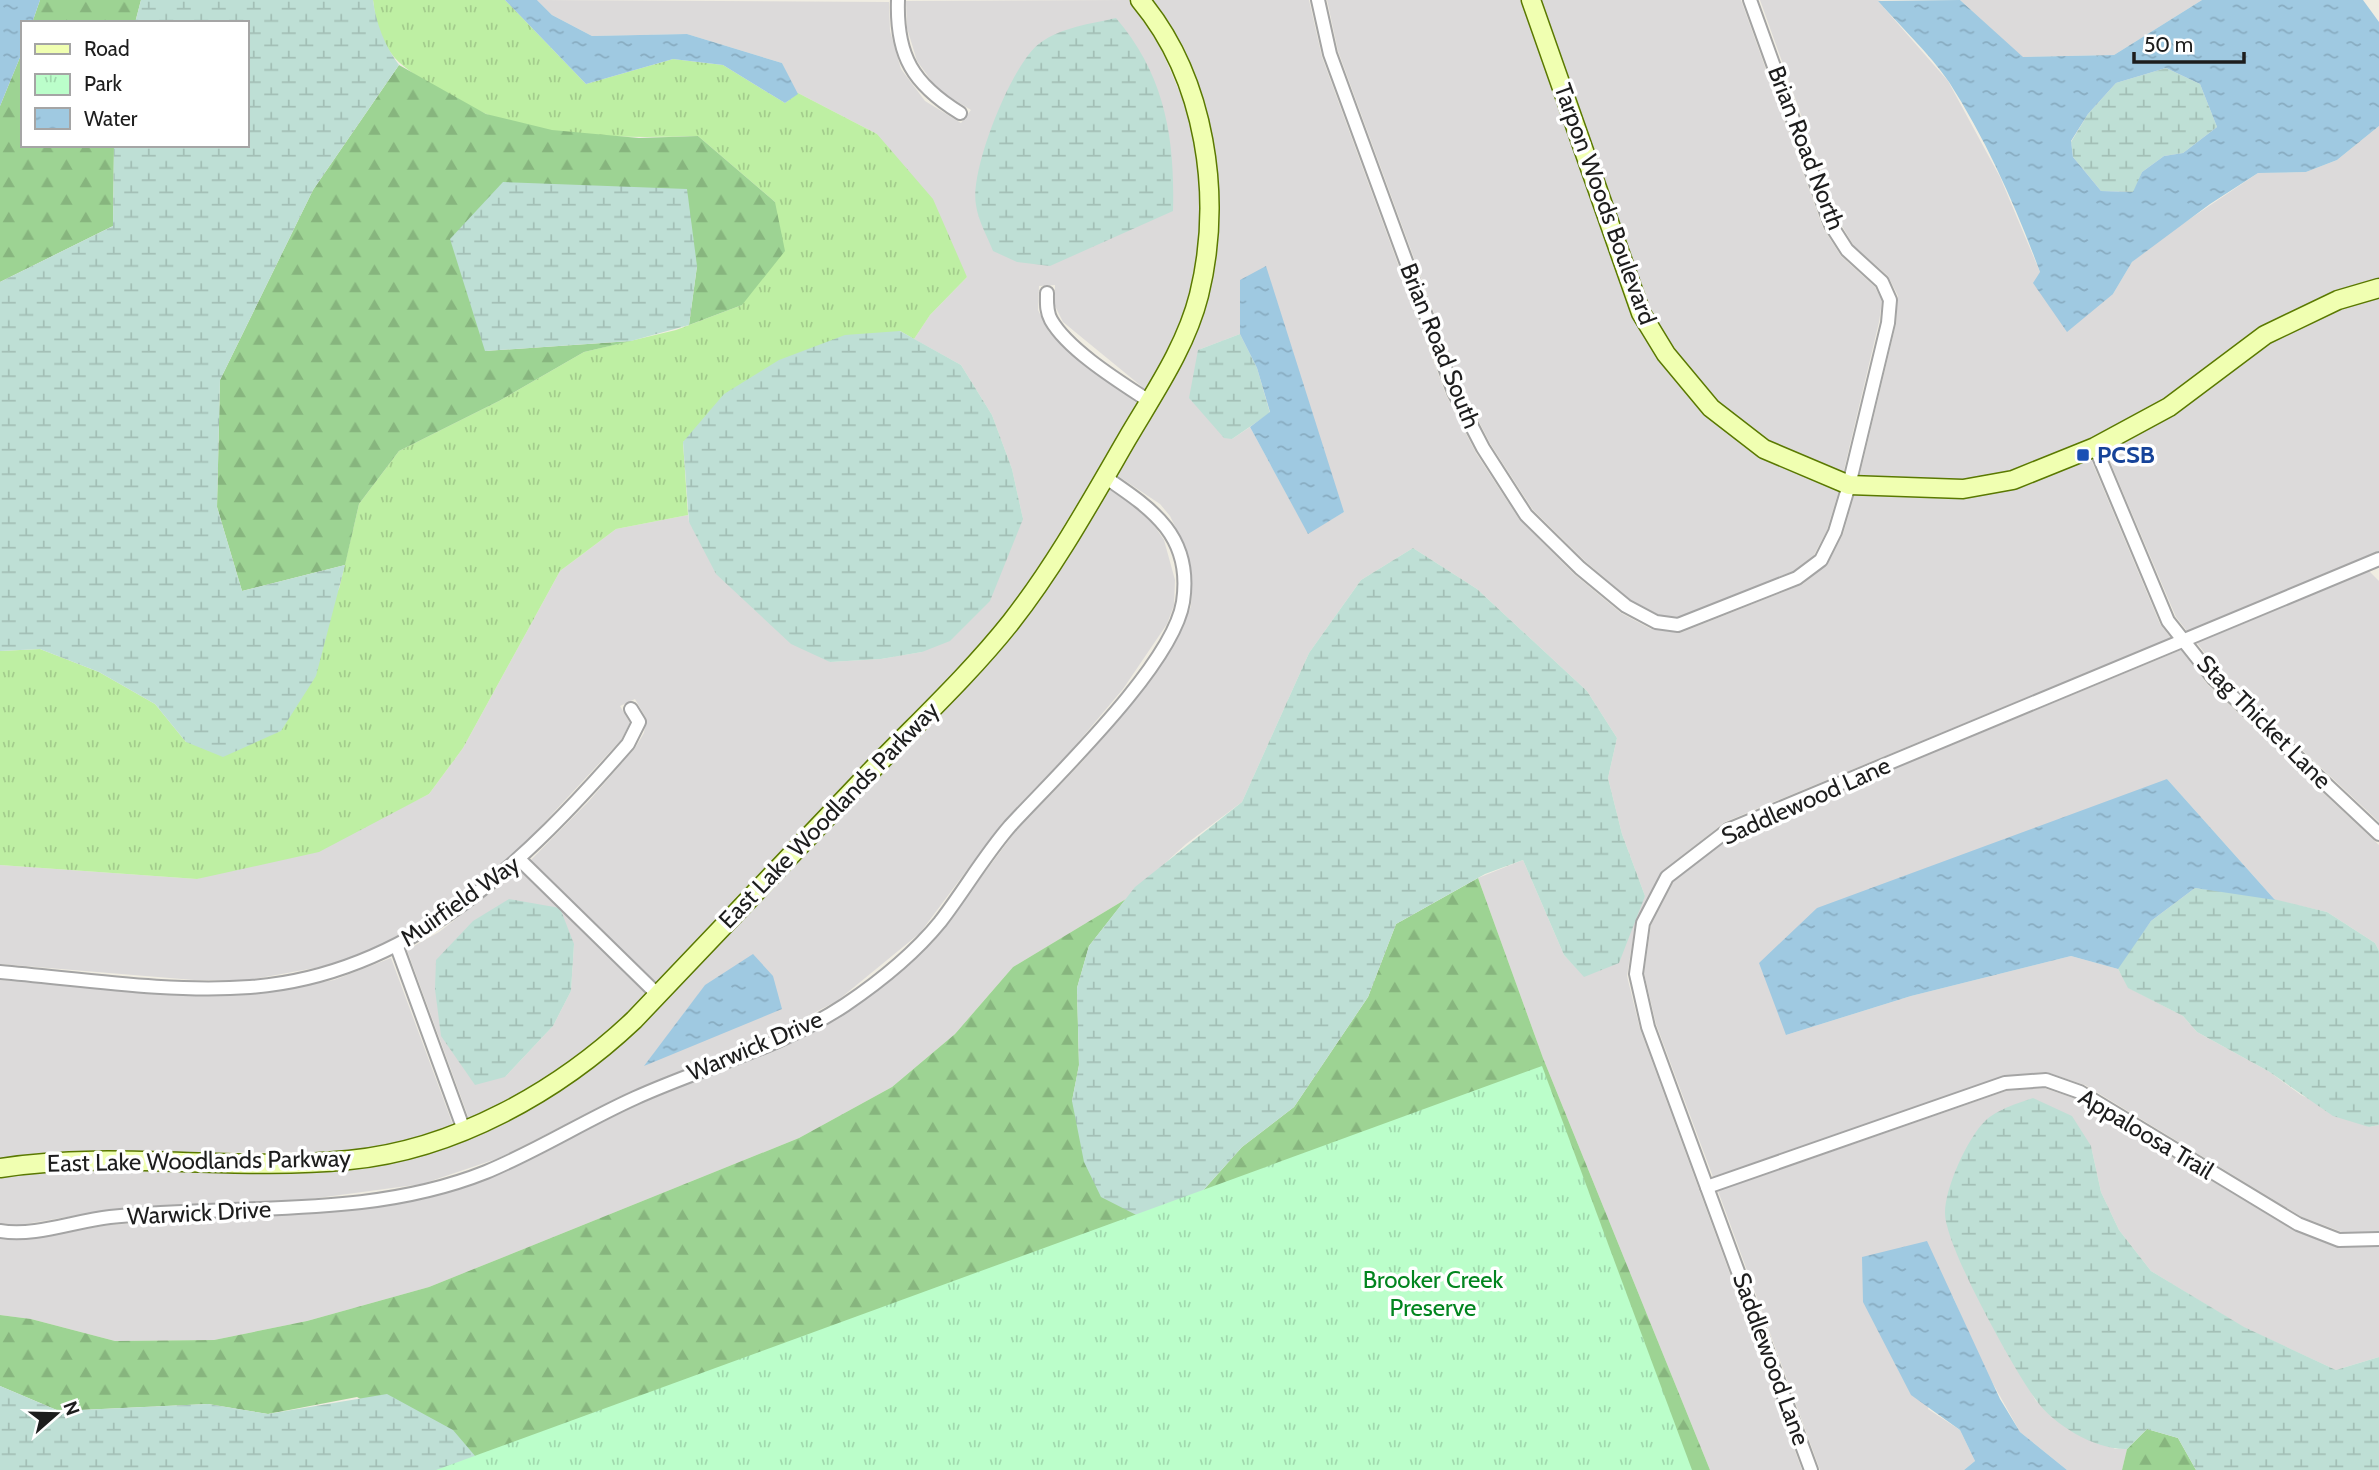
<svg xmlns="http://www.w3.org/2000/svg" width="2379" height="1470" font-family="Cabin,sans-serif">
	<defs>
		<pattern id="grass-tufts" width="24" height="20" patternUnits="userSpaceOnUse" patternTransform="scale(1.75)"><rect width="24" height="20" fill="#beefa3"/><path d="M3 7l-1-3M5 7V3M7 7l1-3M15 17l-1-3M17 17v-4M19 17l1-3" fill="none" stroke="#a3cc8c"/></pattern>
		<pattern id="forest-firs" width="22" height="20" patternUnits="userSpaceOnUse" patternTransform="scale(1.75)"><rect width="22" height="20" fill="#9dd393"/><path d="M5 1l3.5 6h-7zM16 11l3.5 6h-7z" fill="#87b57e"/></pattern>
		<pattern id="wetland-marsh" width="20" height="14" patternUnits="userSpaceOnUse" patternTransform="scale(1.75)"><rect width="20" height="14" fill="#bedfd5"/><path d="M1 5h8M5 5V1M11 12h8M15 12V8" fill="none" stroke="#a3bfb6"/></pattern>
		<pattern id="park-tufts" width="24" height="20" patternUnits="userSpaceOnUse" patternTransform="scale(1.75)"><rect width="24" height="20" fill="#bbfeca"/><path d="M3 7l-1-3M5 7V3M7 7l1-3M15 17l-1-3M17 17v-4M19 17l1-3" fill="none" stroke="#a0d9ad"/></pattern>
		<pattern id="water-ripples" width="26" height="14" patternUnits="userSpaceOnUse" patternTransform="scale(1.75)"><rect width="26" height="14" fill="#9fc9e1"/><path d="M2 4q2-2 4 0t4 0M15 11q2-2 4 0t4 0" fill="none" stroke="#88acc1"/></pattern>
	</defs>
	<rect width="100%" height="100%" fill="#f0ede2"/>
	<g fill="#dcdada" fill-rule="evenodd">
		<path d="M537,0l352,2 1,29 11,38 24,32 36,22 10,-13 -33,-20 -21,-29 -10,-33 -1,-27 223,-1 31,46 25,59 10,35 4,35 2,62 -17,79 -16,38 -22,36 -83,-68 -8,-16v-21l-16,1 -1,24 11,22 15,15 74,57 -114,187 -39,50 -357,374 -32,30 -80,53 -47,21 -62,-169 32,-18 86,-66 64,-65 46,-53 9,-15 2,-15 -11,-19 -15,7 10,17 -9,17 -107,115 -84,65 -60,31 -39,14 -82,15h-55l-194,-16v-99l197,14 198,-68 34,-17 34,-46 97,-177 56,-42 72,-14 1,7 141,140 51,-3 41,-7 101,-133 -11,-50 -20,-54 -31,-50 -47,-26 16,-24 37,-38 -90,-143 -81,-42 -14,-29 -95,-29 -95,2 -40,-21zM574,944l-3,47 -18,35 -48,51z"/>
		<path d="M1151,0h158l13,57 124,338 30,58 43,66 55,55 47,39 30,16 29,4 123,-49 25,-21 15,-29 12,-41 109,4 126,-40 70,167 11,14 -446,184 -63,49 -26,49 -9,56 13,53 162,441h-92l-167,-412 -65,-180 45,-18 41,95 20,21 61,-80 -23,-62 -14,-56 9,-40 -30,-47 -110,-102 -64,-41 -52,32 -52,73 -67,149 -56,42 -60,55 -113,68 -58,67 -63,53 -93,51 -370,149 -122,34 -93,19 -99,1 -84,-22 -31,-4v-76l18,1 91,-15 256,-16 60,-10 61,-19 151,-75 176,-73 52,-32 68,-58 82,-110 67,-70 74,-90 26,-43 9,-23 1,-28 -6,-29 -16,-33 -10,-12 -45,-30 69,-115 23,-61 11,-61 -2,-65 -41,-135zM1240,334l104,178 -36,21 -58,-106 -18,12 -34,-89z"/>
		<polygon points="1327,0 1522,0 1633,316 1706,414 1839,490 1827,530 1814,555 1793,571 1692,613 1678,617 1659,615 1631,600 1586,562 1533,510 1491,445 1462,389 1338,51"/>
		<polygon points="1541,0 1741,0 1823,228 1841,256 1875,287 1882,301 1879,322 1843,474 1769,442 1718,403 1673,350 1649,310"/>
		<polygon points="1760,0 1881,0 1878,1 1948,81 2000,177 2040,272 2113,294 2132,262 2160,239 2258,173 2306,172 2337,160 2379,126 2379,280 2091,440 2011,472 1963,481 1859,478 1896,324 1898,296 1888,276 1854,246 1839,221"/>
		<polygon points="1960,0 2202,0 2114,55 2022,57"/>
		<polygon points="2379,296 2379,551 2187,631 2176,617 2105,450 2270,341 2341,307"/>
		<polygon points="1107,488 1147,515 1164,540 1175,580 1174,605 1167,624 1123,689 1069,753 1002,823 920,933 837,1001 777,1032 630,1092 499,1158 422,1184 310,1199 151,1207 109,1210 19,1225 0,1223 0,1176 91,1169 304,1170 503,1122 571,1081 606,1057 641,1025 998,650"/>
		<polygon points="2369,571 2379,581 2379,822 2221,674 2197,643"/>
		<polygon points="2181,650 2208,685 2379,845 2379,951 2375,943 2327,912 2275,900 2167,779 1786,1035 1911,996 2071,956 2118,969 2129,988 2183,1016 2197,1032 2268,1071 2301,1095 2369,1127 2379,1125 2379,1232 2342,1232 2302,1217 2085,1085 2046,1072 2003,1076 1713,1177 1656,1024 1644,973 1651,925 1674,881 1732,836"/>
		<polygon points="391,958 453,1125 393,1144 351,1152 92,1153 0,1160 0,980 192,995 248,995 334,980"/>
		<polygon points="2044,1088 2076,1099 2293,1230 2336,1247 2379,1247 2379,1357 2336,1370 2243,1327 2151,1271 2119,1230 2101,1192 2091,1146 1988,1316 2036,1401 2115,1449 2127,1449 2122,1470 2067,1470 2020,1432 1982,1364 1953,1297 1928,1409 1960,1430 1975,1461 1964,1470 1820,1470 1718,1191 2006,1091"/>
	</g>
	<path fill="url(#grass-tufts)" d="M373,0h132l81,84 87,-25 50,6 62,38 12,-9 -1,-2 81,42 56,65 34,78 -37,38 -16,24 -14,-8 -217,111 5,73 -72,14 -56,42 -97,177 -34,46 -110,58 -122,27 -197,-14v-214l40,-2 59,23 56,32 31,38 153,-153 20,-85 40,-53 100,-50 85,-49 92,-22 66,-25 33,-103 -77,-66c-69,2 -146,3 -212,-22 -14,-6 -28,-15 -42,-23 -44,-23 -65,-37 -71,-91z"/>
	<g fill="url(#forest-firs)">
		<polygon points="40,0 141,0 135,23 32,23"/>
		<polygon points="23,50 23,145 114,145 113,226 0,282 0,106"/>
		<polygon points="399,65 486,114 552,130 639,138 698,136 775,202 785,251 742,305 689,325 697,266 485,351 631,341 584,352 499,401 399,451 359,504 345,565 242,591 217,507 220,380 313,190"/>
		<polygon points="1478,878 1543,1058 1710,1470 487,1470 357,1397 268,1414 208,1404 59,1411 0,1386 0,1315 31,1319 115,1341 214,1340 307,1321 429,1287 799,1138 892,1087 955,1034 1013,967 1126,899 1089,946 1077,988 1079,1065 1072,1101 1191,1204 1242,1147 1294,1107 1368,997 1396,924"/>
		<polygon points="2147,1429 2178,1438 2196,1470 2122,1470 2127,1449"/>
	</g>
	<g fill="url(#wetland-marsh)">
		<path d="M141,0h232c3,24 12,46 26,65l-86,125 -93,190 -3,127 25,84 103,-26 -29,111 -35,55 -58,26 -37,-15 -31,-38 -56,-32 -59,-23 -40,2v-369l113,-56 1,-81h133v-122h-112z"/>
		<path d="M1116,18c49,57 59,120 57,193l-123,55 -33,-4 -24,-11c-6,-15 -15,-31 -17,-46 -7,-34 36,-142 64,-162 22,-16 50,-19 76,-25z"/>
		<polygon points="2166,68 2200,84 2217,127 2183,153 2164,156 2142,172 2134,192 2101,191 2073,157 2071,142 2088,114 2116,83"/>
		<polygon points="503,182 687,189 697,266 689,325 631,341 485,351 450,239"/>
		<polygon points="900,331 961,365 992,415 1012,469 1023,519 990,601 950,641 922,652 881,659 830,662 791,644 716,574 689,522 683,442 724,394 779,360 845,335"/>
		<polygon points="1240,334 1257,368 1270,413 1232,439 1224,438 1189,398 1198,350"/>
		<polygon points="1413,548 1477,589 1587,691 1617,738 1608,778 1622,834 1645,896 1619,963 1584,977 1564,955 1523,860 1485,874 1396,924 1368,997 1294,1107 1242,1147 1191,1204 1156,1225 1101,1197 1084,1162 1072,1101 1079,1065 1077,988 1089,946 1135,887 1242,802 1309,653 1361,580"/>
		<polygon points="2195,888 2261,896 2327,912 2375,943 2379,951 2379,1125 2369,1127 2333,1116 2268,1071 2197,1032 2183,1016 2128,988 2117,967 2151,921"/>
		<polygon points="509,899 560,908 574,944 571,991 553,1026 505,1077 475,1085 441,1036 435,989 436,960 473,921"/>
		<path d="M2033,1098l39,18 19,30 10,46 18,38 32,41 93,56 92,43 43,-13v113h-183l-18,-32 -31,-9 -20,20c-32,1 -73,-24 -91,-49 -22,-30 -91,-154 -91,-187 0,-25 22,-74 40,-92 11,-11 33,-18 48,-23z"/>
		<polygon points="0,1386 59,1411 208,1404 268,1414 387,1394 453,1430 487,1470 0,1470"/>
	</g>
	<polygon fill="url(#park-tufts)" points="1542,1066 1692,1470 436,1470"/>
	<g fill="url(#water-ripples)" fill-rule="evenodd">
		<polygon points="0,0 40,0 32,23 23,23 23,50 0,106"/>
		<polygon points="505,0 537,0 552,15 592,36 687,34 782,63 798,94 785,103 723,65 673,59 586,84"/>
		<path d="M1960,0l63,57 91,-2 88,-55h161l16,22v104l-42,34 -31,12 -48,1 -48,31 -78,58 -19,32 -46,38 -34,-49 7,-11c-24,-65 -53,-131 -91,-190 -20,-29 -48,-55 -71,-81zM2166,68l34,16 17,43 -34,26 -19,3 -22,16 -9,20 -32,-1 -28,-34 -2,-16 17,-27 28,-31z"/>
		<polygon points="1266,266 1344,512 1308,534 1250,427 1270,412 1257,368 1240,334 1240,280"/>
		<polygon points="2167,779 2275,900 2195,888 2151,921 2118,969 2071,956 1911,996 1786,1035 1759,963 1817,908"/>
		<polygon points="753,954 773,976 782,1009 644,1066 705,985"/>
		<polygon points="1927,1241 2000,1399 2020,1432 2067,1470 1964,1470 1975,1461 1960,1430 1911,1395 1863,1302 1862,1257"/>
	</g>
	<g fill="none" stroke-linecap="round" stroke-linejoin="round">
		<g stroke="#a4a4a4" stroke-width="16">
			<g id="street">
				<path d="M898,0c-2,56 15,84 62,113"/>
				<polyline points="1318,0 1330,54 1454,392 1483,448 1526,515 1580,568 1626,606 1656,622 1678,625 1797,578 1821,560 1835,532 1849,485 1888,323 1890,300 1882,282 1847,250 1831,225 1750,0"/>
				<path d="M1047,293c0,9 -1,18 4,27 17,30 69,62 98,81"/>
				<polyline points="2095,447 2168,621 2214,679 2379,834"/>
				<polyline points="520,860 658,995"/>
				<polyline points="397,947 464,1130"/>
				<path d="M0,972c81,7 169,21 250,15 162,-12 277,-127 378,-243l11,-22 -8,-13"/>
				<polyline points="1707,1187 2005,1083 2046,1080 2080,1092 2298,1224 2339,1240 2379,1239"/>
				<path d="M0,1231c35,6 74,-10 110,-14 125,-14 256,3 376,-45 51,-21 98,-51 149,-74 68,-31 147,-51 210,-93 34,-23 69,-51 95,-83 24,-31 44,-66 70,-96 45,-49 163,-161 173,-224 10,-66 -31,-93 -78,-125"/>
				<polyline points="1811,1470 1648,1027 1636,974 1643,923 1667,877 1728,830 2379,559"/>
			</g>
		</g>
		<g stroke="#5a7900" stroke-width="21">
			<g id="secondary">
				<polyline points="1531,0 1641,313 1666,354 1711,408 1764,449 1849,485 1963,489 2013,480 2095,447 2169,407 2265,335 2338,300 2379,288"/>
				<path d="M0,1168c116,-18 233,4 349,-8 106,-10 210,-69 285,-140 79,-83 158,-165 236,-248 47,-49 98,-96 141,-150 44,-56 80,-121 116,-183 27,-46 59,-92 72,-144 24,-98 7,-216 -59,-295"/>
			</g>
		</g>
		<use href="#street" stroke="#fff" stroke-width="12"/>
		<use href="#secondary" stroke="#f0ffb1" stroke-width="18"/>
	</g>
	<rect fill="#1a4fb4" stroke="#fff" stroke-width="2.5" x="2076" y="448" width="14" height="14" rx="3.5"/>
	<g text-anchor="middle" stroke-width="7" stroke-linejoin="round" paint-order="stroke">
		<g font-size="24" fill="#1d1d1d" stroke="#fff">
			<text transform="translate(1806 148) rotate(69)" y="8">Brian Road North</text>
			<text transform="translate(1605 204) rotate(70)" y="8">Tarpon Woods Boulevard</text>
			<text transform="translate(1440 346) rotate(68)" y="8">Brian Road South</text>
			<text transform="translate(2264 722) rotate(45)" y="8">Stag Thicket Lane</text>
			<text transform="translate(1806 801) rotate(-24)" y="8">Saddlewood Lane</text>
			<text transform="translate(829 815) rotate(-46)" y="8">East Lake Woodlands Parkway</text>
			<text transform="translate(460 901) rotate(-35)" y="8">Muirfield Way</text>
			<text transform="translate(755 1046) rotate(-23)" y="8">Warwick Drive</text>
			<text transform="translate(2146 1134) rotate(31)" y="8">Appaloosa Trail</text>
			<text transform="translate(199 1161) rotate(-1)" y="8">East Lake Woodlands Parkway</text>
			<text transform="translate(199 1213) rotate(-3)" y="8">Warwick Drive</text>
			<text transform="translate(1771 1359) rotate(70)" y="8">Saddlewood Lane</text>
		</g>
		<g font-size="24" font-weight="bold" fill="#164399" stroke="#fff" text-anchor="start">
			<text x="2097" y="463">PCSB</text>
		</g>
		<g font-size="24" fill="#02851f" stroke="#fff">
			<text x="1433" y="1288">Brooker Creek<tspan x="1433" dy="28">Preserve</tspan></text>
		</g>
	</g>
	<rect x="21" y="21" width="228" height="126" fill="#ffffff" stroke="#a5a5a5" stroke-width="2"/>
	<rect x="35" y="44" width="35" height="10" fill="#f0ffb1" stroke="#a5a5a5" stroke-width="2"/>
	<text x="84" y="56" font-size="21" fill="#1d1d1d">Road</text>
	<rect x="35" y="74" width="35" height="21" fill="url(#park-tufts)" stroke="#a5a5a5" stroke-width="2"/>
	<text x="84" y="91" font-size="21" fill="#1d1d1d">Park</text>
	<rect x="35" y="108" width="35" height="21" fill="url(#water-ripples)" stroke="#a5a5a5" stroke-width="2"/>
	<text x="84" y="126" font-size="21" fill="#1d1d1d">Water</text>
	<g transform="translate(56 1414) rotate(70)" stroke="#ffffff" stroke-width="5" paint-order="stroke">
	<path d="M0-5L12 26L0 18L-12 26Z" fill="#1d1d1d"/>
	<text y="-10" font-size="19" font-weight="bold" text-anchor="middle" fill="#1d1d1d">N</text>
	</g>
	<path d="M2134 52v10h110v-10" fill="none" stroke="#1d1d1d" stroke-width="3.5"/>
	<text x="2144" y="52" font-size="21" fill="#1d1d1d" stroke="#ffffff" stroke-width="5" paint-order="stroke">50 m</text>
</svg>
